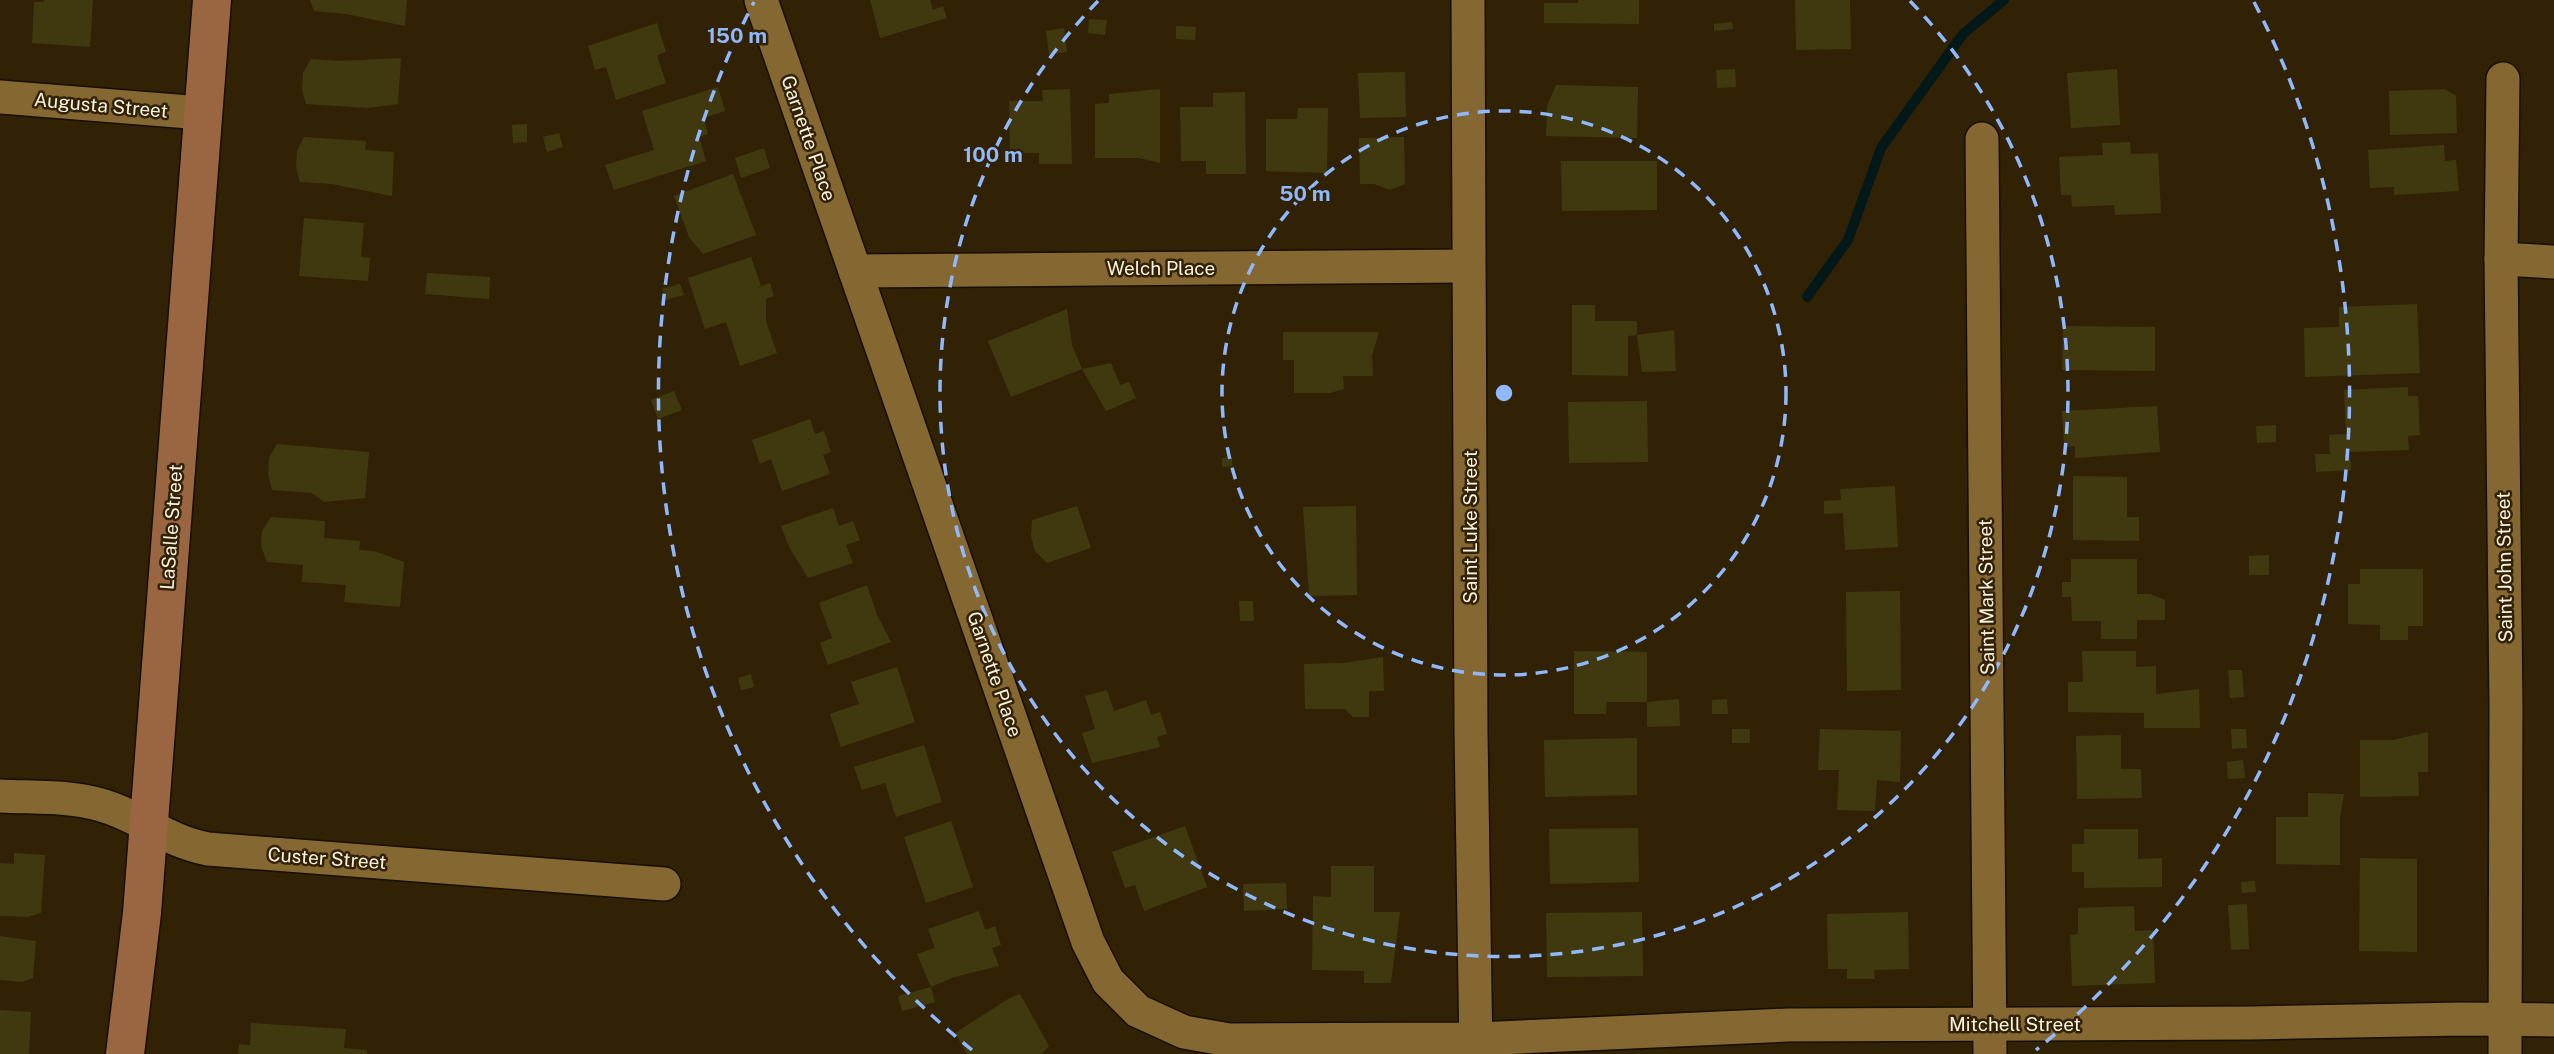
<svg xmlns="http://www.w3.org/2000/svg" width="2554" height="1054" font-family="'Public Sans',sans-serif">
	<rect width="100%" height="100%" fill="#322205"/>
	<g fill="none" stroke-linecap="round" stroke-linejoin="round">
		<polyline stroke="#021819" stroke-width="10" points="1807,297 1848,240 1881,148 1963,34 2004,0"/>
	</g>
	<g fill="#403910">
		<polygon points="44,0 93,0 90,47 32,43 34,2 44,2"/>
		<polygon points="310,0 407,0 405,26 346,14 314,11"/>
		<polygon points="870,0 930,0 933,10 943,6 947,18 880,38"/>
		<polygon points="1578,0 1639,0 1639,24 1544,23 1544,3 1578,3"/>
		<polygon points="1795,0 1850,0 1851,49 1796,50"/>
		<polygon points="1089,19 1107,20 1105,35 1088,33"/>
		<polygon points="1732,22 1733,29 1714,31 1714,24"/>
		<polygon points="657,23 666,52 657,55 666,83 616,100 606,67 595,70 588,46"/>
		<polygon points="1176,26 1196,27 1195,40 1176,39"/>
		<polygon points="1064,28 1067,52 1049,54 1046,31"/>
		<polygon points="401,58 398,104 368,108 306,104 302,89 303,73 311,59 341,61"/>
		<polygon points="1735,69 1736,87 1717,88 1716,70"/>
		<polygon points="2117,69 2120,125 2071,128 2067,73"/>
		<polygon points="1405,72 1406,117 1360,118 1358,73"/>
		<polygon points="1556,85 1638,87 1637,138 1546,136 1547,106"/>
		<polygon points="718,87 725,111 703,118 708,134 699,137 706,161 614,190 605,165 654,150 642,111"/>
		<polygon points="1070,89 1072,164 1039,164 1039,153 1010,153 1009,101 1043,101 1042,90"/>
		<polygon points="1160,89 1160,163 1139,158 1095,158 1095,104 1109,103 1109,94"/>
		<polygon points="2445,89 2456,96 2457,133 2390,135 2389,91"/>
		<polygon points="1245,92 1246,174 1206,174 1206,161 1181,161 1180,107 1213,107 1213,93"/>
		<polygon points="1298,108 1328,108 1327,173 1266,171 1266,119 1297,119"/>
		<polygon points="527,124 527,142 513,143 512,125"/>
		<polygon points="559,133 563,147 547,152 543,137"/>
		<polygon points="304,137 366,141 365,150 394,152 392,196 332,184 300,182 296,167 297,151"/>
		<polygon points="1404,137 1405,184 1390,190 1374,184 1360,184 1359,138"/>
		<polygon points="2130,142 2131,154 2158,153 2161,213 2115,215 2114,205 2072,207 2071,195 2061,195 2059,157 2103,155 2102,143"/>
		<polygon points="2444,145 2445,161 2456,160 2459,191 2394,195 2394,187 2370,188 2368,150"/>
		<polygon points="764,148 770,168 741,178 735,158"/>
		<polygon points="1561,161 1657,161 1657,210 1562,211"/>
		<polygon points="733,174 756,235 703,254 689,237 674,196"/>
		<polygon points="304,218 364,223 361,257 370,258 368,281 299,276"/>
		<polygon points="751,257 761,286 770,283 774,296 766,299 766,321 777,353 740,366 726,322 705,329 688,278"/>
		<polygon points="427,273 490,277 489,299 425,294"/>
		<polygon points="680,284 684,295 666,300 662,289"/>
		<polygon points="2417,304 2420,373 2305,377 2304,328 2339,327 2339,307"/>
		<polygon points="1572,305 1595,305 1595,321 1637,321 1637,335 1628,336 1628,376 1572,375"/>
		<polygon points="1067,309 1072,345 1082,369 1011,397 988,341"/>
		<polygon points="2063,326 2155,327 2155,371 2062,370"/>
		<polygon points="1674,330 1676,371 1642,372 1637,335"/>
		<polygon points="1283,332 1379,332 1372,356 1373,376 1343,376 1344,389 1330,393 1294,393 1294,360 1283,360"/>
		<polygon points="1111,363 1120,385 1129,382 1136,398 1106,411 1082,369"/>
		<polygon points="2408,387 2408,396 2418,396 2420,435 2408,436 2409,450 2350,452 2351,470 2316,472 2315,454 2330,454 2329,435 2346,434 2344,390"/>
		<polygon points="674,391 682,410 658,419 651,400"/>
		<polygon points="1647,401 1648,462 1569,463 1568,402"/>
		<polygon points="2157,406 2160,452 2075,458 2075,446 2064,447 2062,411"/>
		<polygon points="810,419 815,434 824,431 831,452 823,455 830,474 782,491 771,459 760,464 752,440"/>
		<polygon points="2276,425 2276,442 2257,443 2256,426"/>
		<polygon points="277,444 369,452 365,498 324,502 312,493 272,490 268,474 269,458"/>
		<polygon points="1232,457 1232,466 1222,467 1222,458"/>
		<polygon points="2073,476 2127,477 2127,517 2139,517 2139,541 2073,540"/>
		<polygon points="1895,486 1898,547 1845,550 1843,513 1824,514 1824,501 1841,500 1840,489"/>
		<polygon points="1077,506 1091,548 1047,563 1035,551 1031,536 1032,520"/>
		<polygon points="1356,506 1357,595 1309,596 1303,507"/>
		<polygon points="833,508 839,526 853,521 860,540 846,545 853,563 808,578 789,547 781,526"/>
		<polygon points="271,517 325,521 324,538 360,541 359,550 374,551 404,562 400,607 344,602 346,585 302,582 303,565 267,562 261,546 262,531"/>
		<polygon points="2269,555 2269,575 2249,575 2249,556"/>
		<polygon points="2071,559 2137,559 2137,594 2150,594 2165,600 2165,620 2137,620 2137,639 2101,639 2101,621 2072,621 2071,597 2062,597 2062,582 2071,582"/>
		<polygon points="2360,569 2423,569 2423,626 2408,626 2408,640 2380,640 2380,625 2348,624 2348,584 2360,584"/>
		<polygon points="867,585 877,615 891,642 828,665 820,643 832,638 819,603"/>
		<polygon points="1900,591 1901,690 1847,691 1846,592"/>
		<polygon points="1239,601 1253,601 1254,621 1240,621"/>
		<polygon points="1574,651 1647,652 1647,702 1607,702 1606,714 1574,714"/>
		<polygon points="2082,651 2136,651 2136,667 2156,666 2156,694 2199,689 2200,728 2144,728 2144,713 2068,712 2068,682 2083,682"/>
		<polygon points="1383,657 1384,691 1369,691 1369,717 1353,717 1345,709 1305,709 1304,664 1343,663"/>
		<polygon points="897,667 915,722 841,747 830,714 859,704 851,682"/>
		<polygon points="2228,670 2242,670 2244,697 2230,698"/>
		<polygon points="751,674 754,687 741,690 738,678"/>
		<polygon points="1107,690 1114,711 1146,700 1151,715 1160,712 1167,734 1157,737 1160,747 1092,763 1082,733 1095,729 1085,696"/>
		<polygon points="1679,699 1680,726 1647,727 1647,702"/>
		<polygon points="1727,699 1728,714 1712,714 1712,700"/>
		<rect x="1732" y="729" width="18" height="14"/>
		<polygon points="1820,729 1901,731 1900,782 1877,780 1875,811 1837,810 1839,770 1818,770"/>
		<polygon points="2231,729 2246,729 2247,748 2232,749"/>
		<polygon points="2428,732 2428,772 2418,772 2419,796 2360,797 2360,740 2393,740"/>
		<polygon points="2121,735 2121,769 2141,769 2142,798 2077,799 2076,736"/>
		<polygon points="1637,738 1637,795 1545,797 1544,740"/>
		<polygon points="924,745 942,802 896,817 885,783 862,790 854,767"/>
		<polygon points="2243,760 2245,778 2228,779 2227,762"/>
		<polygon points="2308,793 2344,794 2340,817 2340,865 2276,864 2276,817 2308,817"/>
		<polygon points="951,821 973,887 926,903 904,837"/>
		<polygon points="1185,826 1207,887 1144,911 1135,885 1125,888 1112,852"/>
		<polygon points="1638,828 1639,882 1550,884 1549,829"/>
		<polygon points="2084,829 2138,829 2138,859 2162,858 2162,887 2084,888 2084,872 2072,872 2072,844 2084,844"/>
		<polygon points="14,853 45,855 41,913 28,917 0,916 0,863 14,864"/>
		<polygon points="2360,858 2417,859 2417,952 2359,951"/>
		<polygon points="1331,866 1374,866 1374,912 1400,912 1391,983 1364,983 1364,971 1312,970 1313,896 1331,897"/>
		<polygon points="2255,881 2256,892 2242,893 2241,882"/>
		<polygon points="1286,883 1287,909 1244,911 1243,884"/>
		<polygon points="2247,904 2249,949 2231,950 2228,905"/>
		<polygon points="2134,906 2135,931 2153,930 2155,983 2072,986 2070,935 2078,934 2078,908"/>
		<polygon points="979,911 985,930 995,926 1001,945 992,948 999,966 954,977 931,987 935,1002 902,1011 898,996 931,987 917,954 935,948 928,929"/>
		<polygon points="1642,912 1643,976 1547,977 1546,913"/>
		<polygon points="1908,912 1909,969 1874,970 1875,979 1847,979 1847,969 1828,969 1827,914"/>
		<polygon points="0,936 36,941 33,978 22,982 0,980"/>
		<polygon points="1020,994 1049,1046 1042,1054 967,1054 955,1033 1008,999"/>
		<polygon points="0,1010 31,1012 29,1054 0,1054"/>
		<polygon points="251,1023 346,1029 344,1048 367,1050 367,1054 238,1054 239,1044 250,1045"/>
	</g>
	<g fill="none" stroke-linecap="round" stroke-linejoin="round">
		<g stroke="#160d01" stroke-width="36">
			<g id="street">
				<polyline points="761,0 1088,942 1108,981 1138,1011 1184,1032 1229,1040 1476,1039 1788,1025 2252,1023 2461,1019 2554,1020"/>
				<polyline points="1468,0 1471,732 1476,1054"/>
				<polyline points="2503,79 2501,259 2506,706 2505,1054"/>
				<polyline points="0,97 202,113"/>
				<polyline points="1982,139 1990,1054"/>
				<polyline points="2501,259 2554,262"/>
				<polyline points="855,271 1468,266"/>
				<path d="M0,796c37,2 78,-1 113,13 34,13 58,33 95,40l456,35"/>
			</g>
		</g>
		<g stroke="#160d01" stroke-width="41">
			<polyline id="secondary" points="125,1054 142,913 212,0"/>
		</g>
		<use href="#street" stroke="#856731" stroke-width="33"/>
		<use href="#secondary" stroke="#996641" stroke-width="38"/>
	</g>
	<g fill="none" stroke="#8fb8fd" stroke-width="3.5" stroke-dasharray="12 9">
		<circle cx="1504" cy="393" r="282"/>
		<path d="M1910 1A564 564 0 1 1 1098 1"/>
		<path d="M972 1050A846 846 0 0 1 754 2M2254 2A846 846 0 0 1 2036 1050"/>
	</g>
	<g text-anchor="middle" stroke-width="5" stroke-linejoin="round" paint-order="stroke">
		<g font-size="19" fill="#fdf3e2" stroke="#322205">
			<text transform="translate(101 105) rotate(5)" y="7">Augusta Street</text>
			<text transform="translate(809 138) rotate(71)" y="7">Garnette Place</text>
			<text x="1161" y="275">Welch Place</text>
			<text transform="translate(171 527) rotate(-86)" y="7">LaSalle Street</text>
			<text transform="translate(1470 527) rotate(-90)" y="7">Saint Luke Street</text>
			<text transform="translate(2504 567) rotate(-91)" y="7">Saint John Street</text>
			<text transform="translate(1986 597) rotate(-91)" y="7">Saint Mark Street</text>
			<text transform="translate(995 674) rotate(71)" y="7">Garnette Place</text>
			<text transform="translate(327 858) rotate(4)" y="7">Custer Street</text>
			<text x="2015" y="1031">Mitchell Street</text>
		</g>
	</g>
	<circle cx="1504" cy="393" r="10" fill="#8fb8fd" stroke="#322205" stroke-width="3.5"/>
	<g font-size="21" text-anchor="middle" font-weight="bold" fill="#8fb8fd" stroke="#322205" stroke-width="5" stroke-linejoin="round" paint-order="stroke">
		<text x="737" y="43">150 m</text>
		<text x="993" y="162">100 m</text>
		<text x="1305" y="201">50 m</text>
	</g>
</svg>
